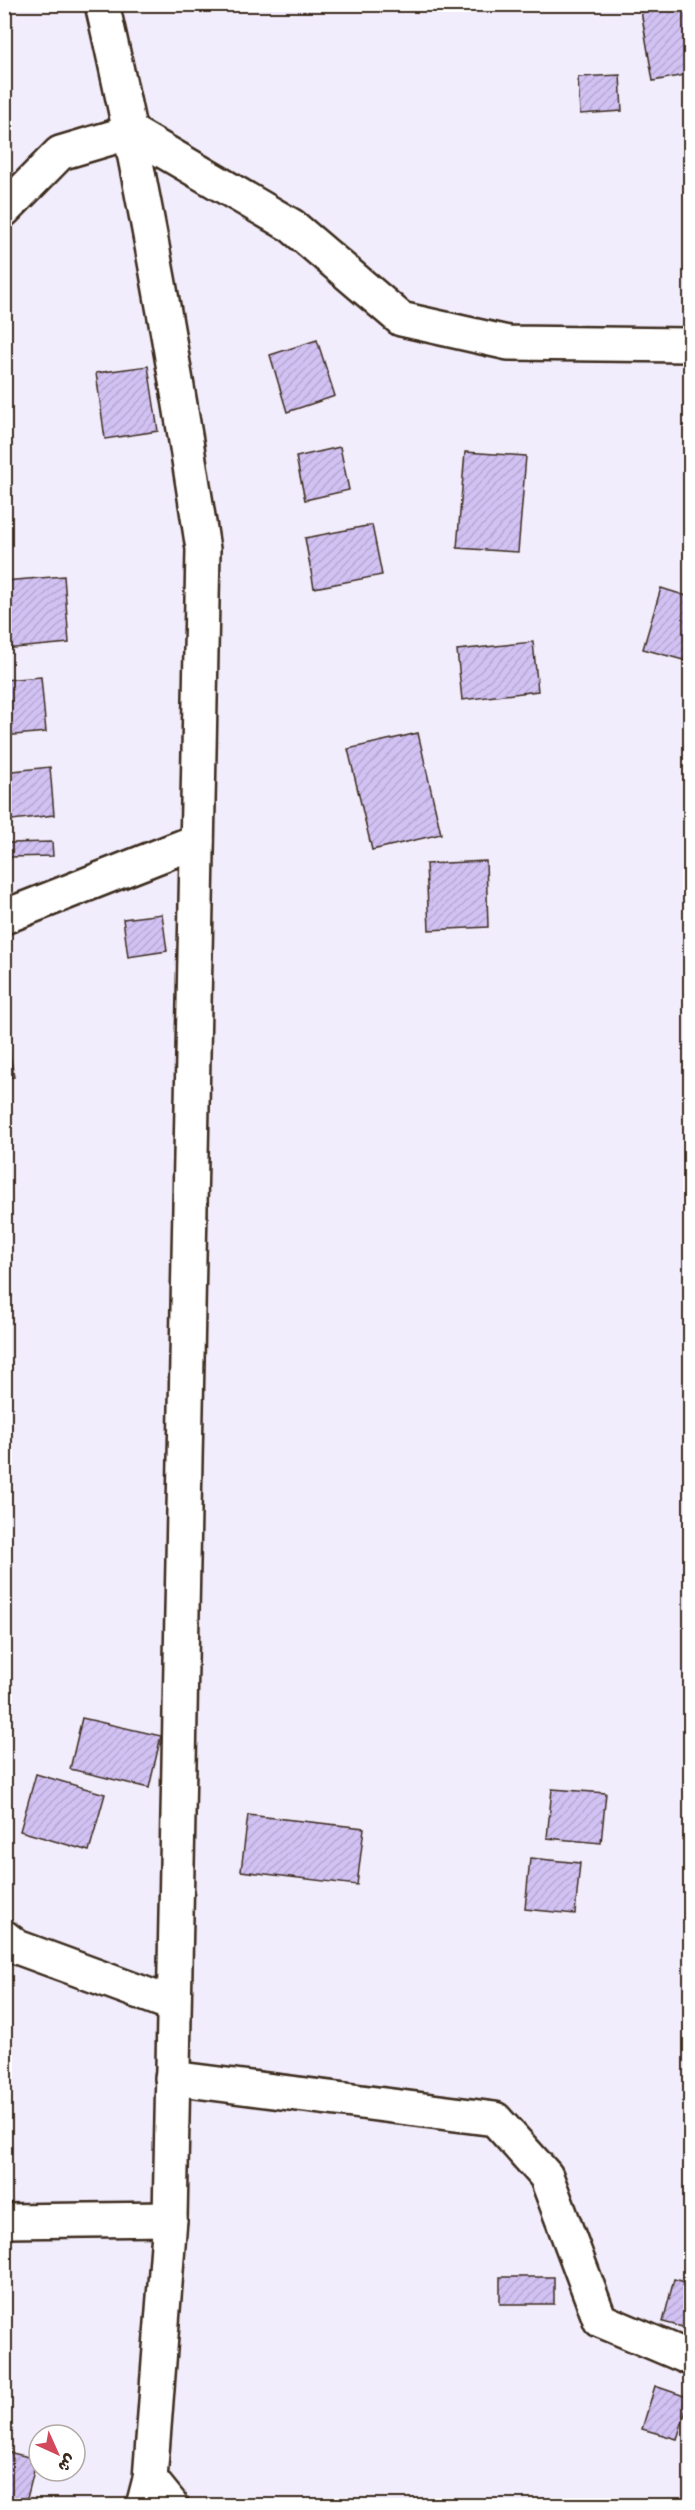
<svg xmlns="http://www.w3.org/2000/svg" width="695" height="2510" font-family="'Gochi Hand','Playpen Sans Arabic',sans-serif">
	<defs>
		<pattern id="building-hatch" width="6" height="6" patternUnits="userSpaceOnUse" patternTransform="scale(1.5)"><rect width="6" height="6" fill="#d2c2f4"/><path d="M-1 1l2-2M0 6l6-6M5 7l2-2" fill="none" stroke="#b5a7d1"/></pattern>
	</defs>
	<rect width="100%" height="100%" fill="#f2edfc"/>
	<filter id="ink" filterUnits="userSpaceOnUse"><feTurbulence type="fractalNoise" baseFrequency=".0167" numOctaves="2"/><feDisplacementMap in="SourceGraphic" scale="12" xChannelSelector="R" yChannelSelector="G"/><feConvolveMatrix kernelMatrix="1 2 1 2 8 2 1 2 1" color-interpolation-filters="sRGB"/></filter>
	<g filter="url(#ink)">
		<g fill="url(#building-hatch)" stroke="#3b2a1e" stroke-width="1.5">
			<polygon points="678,4 690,4 690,74 653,81 641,11"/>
			<polygon points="620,75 622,111 580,114 578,77"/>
			<polygon points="317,340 335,396 287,412 270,355"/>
			<polygon points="148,366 158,431 105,439 96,373"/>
			<polygon points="340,447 349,490 305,500 296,457"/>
			<polygon points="465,452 526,456 518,552 457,548"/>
			<polygon points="372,525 382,575 314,588 305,538"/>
			<polygon points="64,576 69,643 4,649 4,581"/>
			<polygon points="661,588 690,597 690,649 687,661 643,649"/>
			<polygon points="533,642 538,691 462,700 457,650"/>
			<polygon points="41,677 46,732 4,736 4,680"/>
			<polygon points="418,733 441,834 372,850 348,749"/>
			<polygon points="50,767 54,815 4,821 4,772"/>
			<polygon points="52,842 53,856 9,857 8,843"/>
			<polygon points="486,861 488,927 429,930 426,864"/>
			<polygon points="162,914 167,951 128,957 123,919"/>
			<polygon points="4,1022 14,1077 4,1078"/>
			<polygon points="82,1718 161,1736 149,1788 70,1769"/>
			<polygon points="36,1774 105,1794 89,1851 20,1831"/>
			<polygon points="552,1789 606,1793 601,1843 547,1838"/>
			<polygon points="248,1815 364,1828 357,1885 241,1871"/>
			<polygon points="530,1858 580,1863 575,1914 525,1909"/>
			<rect x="500" y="2277" width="54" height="27"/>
			<polygon points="674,2279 690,2283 690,2329 663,2322"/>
			<polygon points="655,2386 690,2398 677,2439 642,2429"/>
			<polygon points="4,2451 37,2459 25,2506 4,2506"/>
		</g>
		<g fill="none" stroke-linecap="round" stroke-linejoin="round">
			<g stroke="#3b2a1e" stroke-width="38">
				<g id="street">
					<polyline points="4,210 60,153 131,132 292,226 401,319 508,343 690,345"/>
					<polyline points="4,917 197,841"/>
					<polyline points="4,1937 17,1947 172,2004"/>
					<polyline points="172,2078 495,2119 546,2176 600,2320 690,2358"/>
					<polyline points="4,2221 170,2219"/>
					<polyline points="150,2479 172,2506"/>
				</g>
			</g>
			<g stroke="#3b2a1e" stroke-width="38">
				<path id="secondary" d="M102,4c42,181 73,362 101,545l-33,1670 -20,260 -7,27"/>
			</g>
			<use href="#street" stroke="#fff" stroke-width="33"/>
			<use href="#secondary" stroke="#fff" stroke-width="33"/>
		</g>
	</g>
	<rect width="695" height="2510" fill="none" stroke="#fff" stroke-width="24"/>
	<rect x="12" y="12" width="671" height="2486" fill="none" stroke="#3b2a1e" stroke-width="2" filter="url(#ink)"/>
	<g transform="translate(57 2453) rotate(135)"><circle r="28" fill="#ffffff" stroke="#b1aaa5" stroke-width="1.5"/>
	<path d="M0-4.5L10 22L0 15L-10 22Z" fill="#d1495b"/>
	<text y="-9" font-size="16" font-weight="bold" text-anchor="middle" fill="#3b2a1e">ش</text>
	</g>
</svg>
